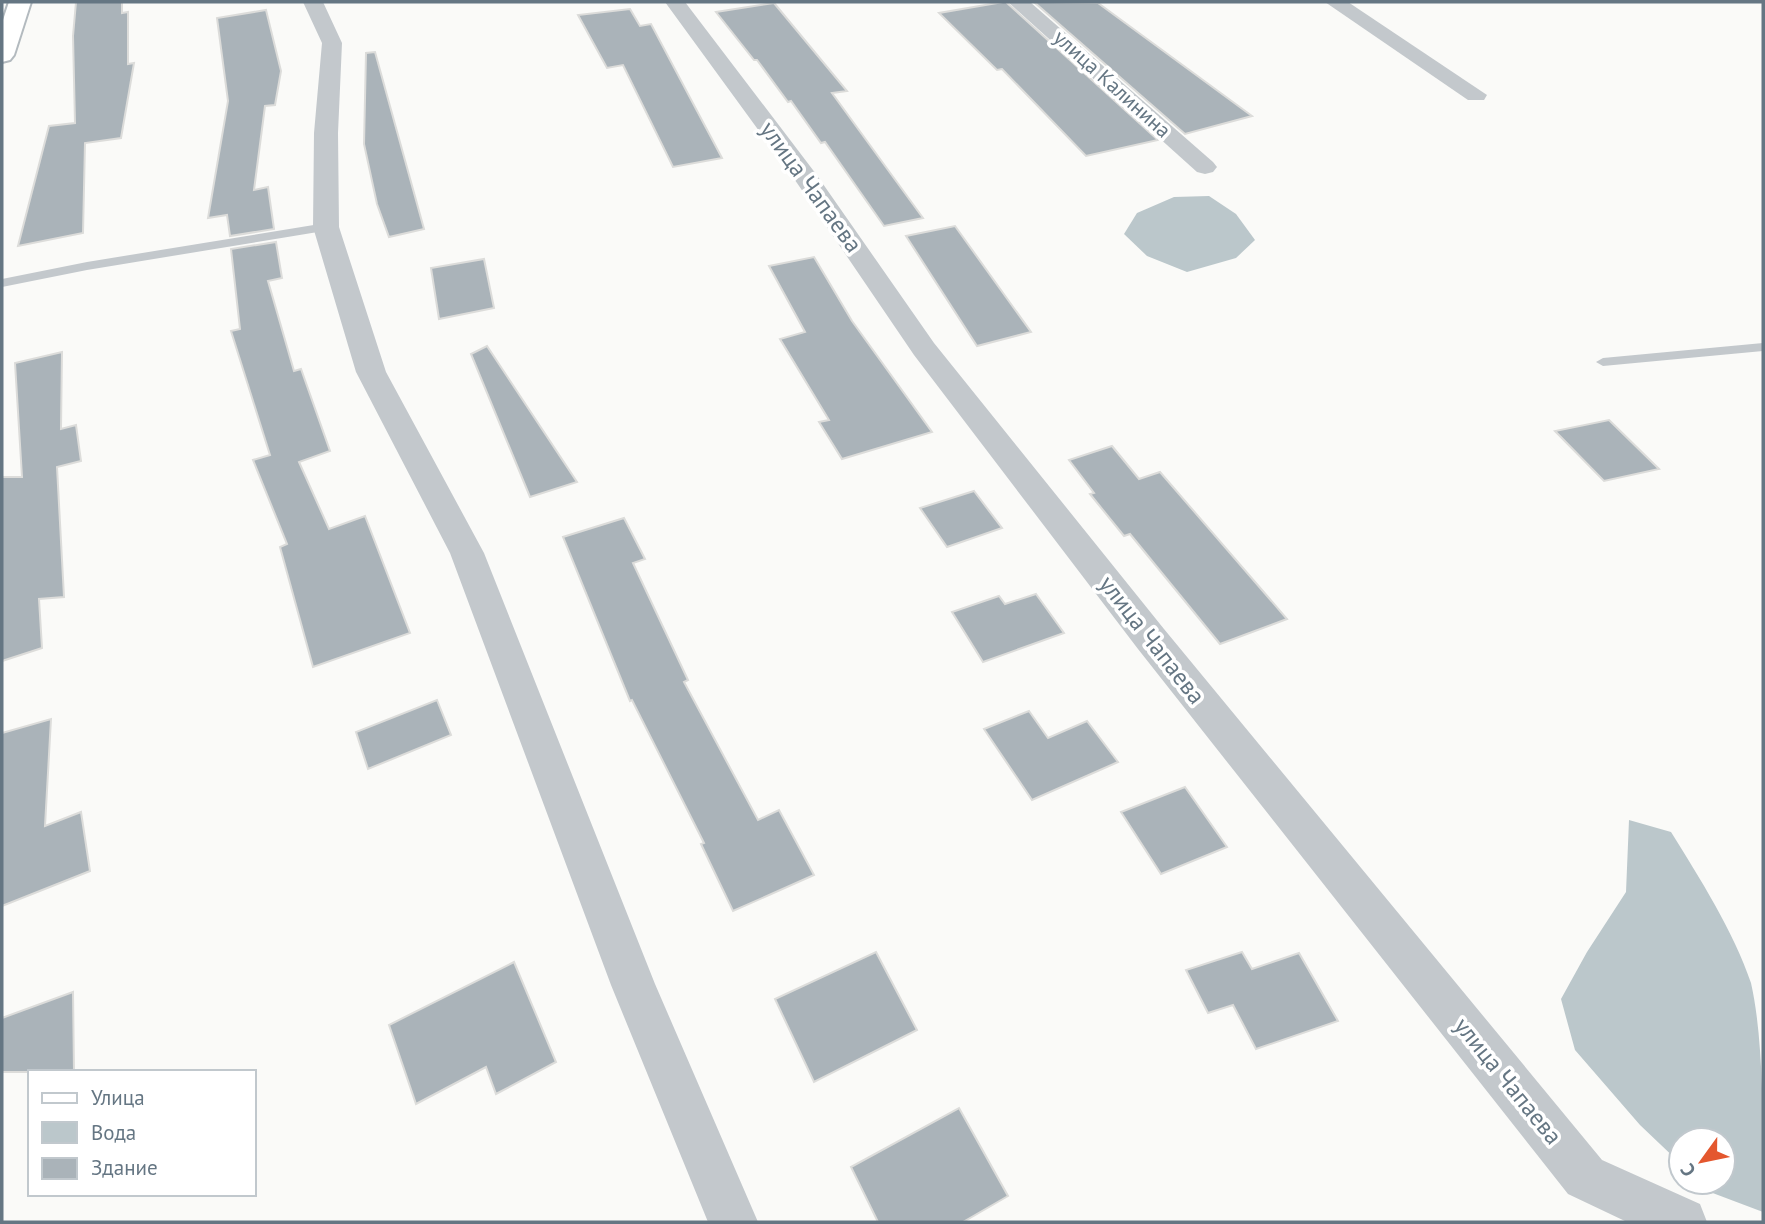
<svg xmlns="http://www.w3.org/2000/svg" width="1765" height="1224" font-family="'PT Sans',sans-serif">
	<rect width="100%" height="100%" fill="#fafaf8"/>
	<g fill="#bbc7cb">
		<polygon points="1209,196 1236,214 1255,240 1236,258 1187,272 1147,256 1124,234 1137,213 1174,197"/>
		<path d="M1629,820l42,12c28,45 63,100 80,151 14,61 12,163 12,229l-53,-20 -10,-10h23v-42h-42v24l-41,-39 -65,-75 -14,-51 26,-47 39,-60z"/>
	</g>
	<g fill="#aab3b9" stroke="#dcdcda" stroke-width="2">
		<polygon points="76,2 122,2 122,13 128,12 128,64 134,63 121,138 85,143 83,233 18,246 49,126 75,123 73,36"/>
		<polygon points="1003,2 1006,2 1158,140 1086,156 1002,69 997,70 939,13"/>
		<polygon points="1034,2 1098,3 1252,116 1185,134"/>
		<polygon points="774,3 847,91 832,93 923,218 884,226 825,142 821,143 791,101 788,102 757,60 754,60 716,12"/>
		<polygon points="630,9 640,26 651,24 722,158 673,167 623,65 607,68 578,15"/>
		<polygon points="266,10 281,71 275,105 265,106 254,190 268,187 274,229 230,236 227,215 208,218 228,101 217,18"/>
		<polygon points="375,52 424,229 389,237 377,204 364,144 366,53"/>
		<polygon points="955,226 1031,332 977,346 906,236"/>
		<polygon points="276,242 282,278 268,281 294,371 301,369 330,451 299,462 329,529 365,516 410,633 313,667 280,547 287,544 253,460 270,455 231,331 240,329 231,249"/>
		<polygon points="814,257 852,321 932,432 842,459 819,422 829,420 780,339 805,332 769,266"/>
		<polygon points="484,259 494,308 439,319 431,268"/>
		<polygon points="487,346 577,482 530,497 471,354"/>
		<polygon points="62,352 61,429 76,425 81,461 57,467 64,597 39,599 42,648 2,661 2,477 22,477 15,363"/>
		<polygon points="1609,420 1659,469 1604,481 1555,431"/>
		<polygon points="1112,446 1139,479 1160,472 1287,619 1220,644 1130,534 1124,536 1090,494 1094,493 1069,460"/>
		<polygon points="974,491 1002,528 947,547 920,508"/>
		<polygon points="624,518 645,559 633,563 688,680 684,682 758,820 779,810 814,875 733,911 701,844 704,843 632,700 630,701 563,537"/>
		<polygon points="1036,594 1064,633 983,662 952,612 999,596 1005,604"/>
		<polygon points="437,700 451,735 368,769 356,732"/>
		<polygon points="1029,711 1048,738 1087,721 1118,762 1032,800 984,729"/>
		<polygon points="51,719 45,826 81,812 90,871 2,906 2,733"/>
		<polygon points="1185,787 1227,847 1161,874 1121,812"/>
		<polygon points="876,952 917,1030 814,1082 775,999"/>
		<polygon points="1242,952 1252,969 1299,953 1338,1021 1256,1049 1233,1005 1208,1013 1186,970"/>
		<polygon points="514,962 556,1062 496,1094 486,1067 416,1104 389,1025"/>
		<polygon points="73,992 74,1072 2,1072 2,1018"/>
		<polygon points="959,1108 1008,1196 963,1222 878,1222 851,1167"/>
	</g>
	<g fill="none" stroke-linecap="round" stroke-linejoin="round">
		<g stroke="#b3babf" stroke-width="4">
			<polygon id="secondary" points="9,2 31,2 14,55 10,60 2,62 2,23"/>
		</g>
		<g fill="#c3c8cc" fill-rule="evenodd">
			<polygon points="326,223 332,227 330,230 87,270 2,287 2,279 87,262"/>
			<polygon points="1763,343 1763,351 1603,366 1596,362 1603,358"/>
		</g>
		<g fill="#c3c8cc" fill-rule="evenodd">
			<polygon points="303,2 323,2 342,43 338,133 339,227 386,372 484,553 655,984 758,1222 708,1222 611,985 450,553 356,372 313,227 314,133 322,43"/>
			<polygon points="665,2 685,2 816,174 934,343 1164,629 1602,1160 1700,1204 1707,1222 1627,1222 1568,1194 1138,649 914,355 797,183"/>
			<polygon points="1008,2 1030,2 1213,162 1217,167 1213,172 1205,174 1197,172"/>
			<polygon points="1325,2 1348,2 1487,95 1484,100 1468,100"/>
		</g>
		<use href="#secondary" fill="#fff" fill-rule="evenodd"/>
	</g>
	<g text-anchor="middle" stroke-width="7" stroke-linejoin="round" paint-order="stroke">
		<g font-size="21" fill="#657683" stroke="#fff">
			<text transform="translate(1112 84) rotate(42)" y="7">улица Калинина</text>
		</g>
		<g font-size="24" fill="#657683" stroke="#fff">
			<text transform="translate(811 187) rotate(54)" y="8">улица Чапаева</text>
			<text transform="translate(1152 640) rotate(52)" y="8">улица Чапаева</text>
			<text transform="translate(1508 1081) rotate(51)" y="8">улица Чапаева</text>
		</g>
	</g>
	<rect width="1765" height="1224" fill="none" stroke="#657683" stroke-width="7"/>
	<rect x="28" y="1070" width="228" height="126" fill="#ffffff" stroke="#c1c8cd" stroke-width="2"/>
	<rect x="42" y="1093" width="35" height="10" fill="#ffffff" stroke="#c1c8cd" stroke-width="2"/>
	<text x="91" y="1105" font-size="21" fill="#657683">Улица</text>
	<rect x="42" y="1122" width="35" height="21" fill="#bbc7cb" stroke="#c1c8cd" stroke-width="2"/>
	<text x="91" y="1140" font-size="21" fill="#657683">Вода</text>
	<rect x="42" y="1158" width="35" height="21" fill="#aab3b9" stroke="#c1c8cd" stroke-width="2"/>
	<text x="91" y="1175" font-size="21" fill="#657683">Здание</text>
	<g transform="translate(1702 1161) rotate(237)"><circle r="33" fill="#ffffff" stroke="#c1c8cd" stroke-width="2"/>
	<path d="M0-5L12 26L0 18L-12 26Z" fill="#e4572e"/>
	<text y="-10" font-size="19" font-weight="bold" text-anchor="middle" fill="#657683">С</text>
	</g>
</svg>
